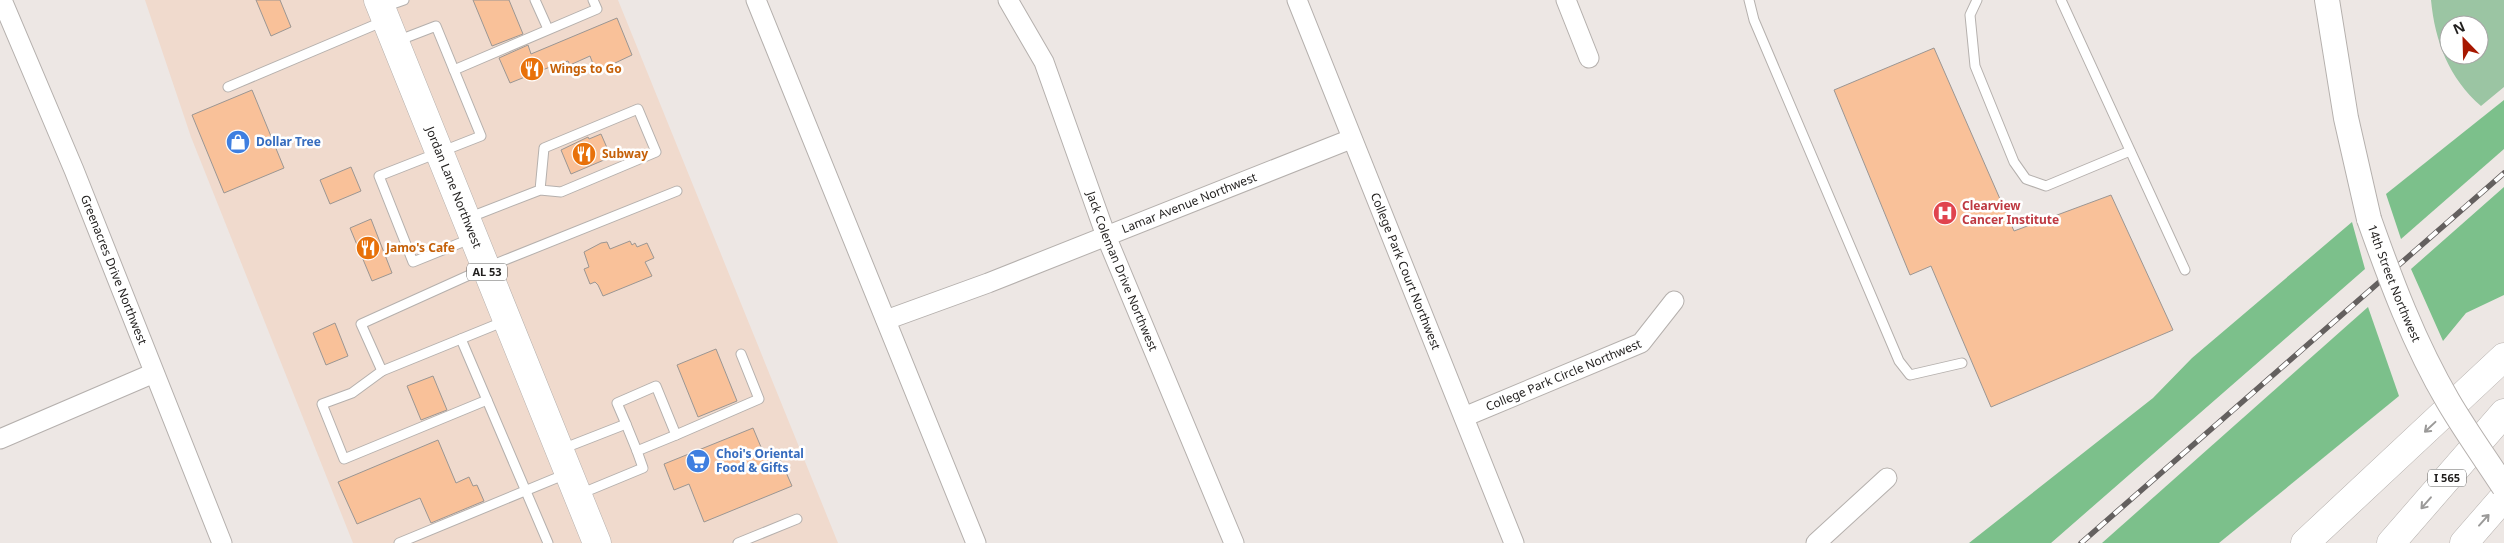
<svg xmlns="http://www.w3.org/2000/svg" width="2504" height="543" font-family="'Noto Sans',sans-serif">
	<rect width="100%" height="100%" fill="#ede7e4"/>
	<polygon fill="#f0dacd" points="145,0 618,0 838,543 353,543 191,137"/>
	<path fill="#9bc5a3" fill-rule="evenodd" d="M2504,0v87l-23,19c-32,-28 -46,-64 -50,-106zM2449,25h30v30h-30z"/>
	<g fill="#7cc08b">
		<polygon points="2504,100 2504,149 2401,239 2386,194"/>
		<polygon points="2504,187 2504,295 2466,313 2443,341 2411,269"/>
		<polygon points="2352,222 2365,269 2051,543 1969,543 2153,398 2192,358"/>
		<polygon points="2368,307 2399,396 2219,543 2102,543"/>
	</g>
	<g fill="#f9c199" stroke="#9b9693">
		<polygon points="256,0 280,0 291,27 271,36"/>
		<polygon points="473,0 509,0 523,34 492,46"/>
		<polygon points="617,18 632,55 596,72 590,56 570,65 568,61 555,65 510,83 499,58 528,45 531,54"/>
		<polygon points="1934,48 2014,231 2111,195 2173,330 1991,407 1931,266 1910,275 1834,90"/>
		<polygon points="252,90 284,168 224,193 192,115"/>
		<polygon points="601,134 611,157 571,174 561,150 588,137 589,139"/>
		<polygon points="351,167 361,191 330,204 320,180"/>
		<polygon points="371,219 392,273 372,281 350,228"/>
		<polygon points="630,241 632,245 635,243 637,247 647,243 654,258 645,262 652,276 603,296 598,285 595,282 590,284 584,269 589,267 584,252 601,243 607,242 610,249"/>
		<polygon points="335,323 348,356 326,365 313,333"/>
		<polygon points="716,349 737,401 698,417 677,365"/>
		<polygon points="433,376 447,410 421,420 407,386"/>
		<polygon points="753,428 766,459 778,454 792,486 704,522 689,484 674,490 664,464"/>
		<polygon points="438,440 456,483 469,477 473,486 477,485 484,501 431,523 420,498 357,524 338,482"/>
	</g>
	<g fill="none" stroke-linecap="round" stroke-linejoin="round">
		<g stroke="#b5b0ad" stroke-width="11">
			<g id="service">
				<polyline points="535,0 548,29"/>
				<polyline points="1749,0 1754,20 1899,361 1910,375 1962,363"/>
				<polyline points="1977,0 1970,15 1975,66 2014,162 2026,179 2046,186 2130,151"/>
				<polyline points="2061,0 2185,270"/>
				<polyline points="384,7 404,0"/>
				<polyline points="397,41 436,26 481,136 379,176 413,262 470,239"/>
				<polyline points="454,70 597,9 593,0"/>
				<polyline points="228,87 384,21"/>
				<polyline points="468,218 540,190 561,192 656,152 638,109 544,148 540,190"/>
				<polyline points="505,321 382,371 361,324 485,268 677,191"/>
				<polyline points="461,339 548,543"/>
				<polyline points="382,371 352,393 322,404 344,459 487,400"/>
				<polyline points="626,424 637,451"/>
				<polyline points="562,449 626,424 617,403 656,386 676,435 759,399 741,354"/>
				<polyline points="580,494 643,468 637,451 676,435"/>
				<polyline points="399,543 566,474"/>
				<polyline points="738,543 797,519"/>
			</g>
		</g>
		<g stroke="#b5b0ad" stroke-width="21">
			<g id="minor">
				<path id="s1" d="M2,0l72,170 148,373"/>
				<polyline points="756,0 976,543"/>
				<path id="s2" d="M1008,0l36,62 62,174 128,307"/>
				<path id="s3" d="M1297,0l217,543"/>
				<polyline points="1566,0 1589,58"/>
				<path id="s4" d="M886,320l102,-37 363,-144"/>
				<path id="s5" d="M1464,417l177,-74 33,-42"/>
				<polyline points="0,439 154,373"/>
				<polyline points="1816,543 1887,478"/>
			</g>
		</g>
		<g stroke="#b5b0ad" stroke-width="26">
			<polyline id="tertiary" points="2327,0 2346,118 2369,219"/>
		</g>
		<g stroke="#b5b0ad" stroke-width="29">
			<g id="primary">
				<path id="s6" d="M378,0l219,543"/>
			</g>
		</g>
		<g stroke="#b5b0ad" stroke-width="29">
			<g id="motorway">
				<polyline points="2305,543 2504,357"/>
				<polyline points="2391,543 2504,413"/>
				<polyline points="2464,543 2504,497"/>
			</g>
		</g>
		<use href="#service" stroke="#fff" stroke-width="9"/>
		<use href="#minor" stroke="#fff" stroke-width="19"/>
		<use href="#tertiary" stroke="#fff" stroke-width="24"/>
		<use href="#primary" stroke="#fff" stroke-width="28"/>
		<use href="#motorway" stroke="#fff" stroke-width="28"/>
		<g stroke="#64605f" stroke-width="5.5">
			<polyline id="rail" points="2081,543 2504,173"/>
		</g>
		<use href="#rail" stroke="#fff" stroke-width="4" stroke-dasharray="11" stroke-linecap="butt"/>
		<g stroke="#b5b0ad" stroke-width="26" stroke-linecap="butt">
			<g id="tertiary-bridge">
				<path id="s7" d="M2369,219c22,62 45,124 79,182 17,29 37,57 56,86"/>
			</g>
		</g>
		<use href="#tertiary-bridge" stroke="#fff" stroke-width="24"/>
	</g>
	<defs><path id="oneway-shaft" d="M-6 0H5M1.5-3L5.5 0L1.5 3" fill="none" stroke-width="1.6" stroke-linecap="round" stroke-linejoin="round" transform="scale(1.25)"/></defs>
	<g stroke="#9b9a99">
		<use href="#oneway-shaft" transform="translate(2430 427) rotate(137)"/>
		<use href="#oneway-shaft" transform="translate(2426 503) rotate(131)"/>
		<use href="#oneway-shaft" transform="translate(2484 520) rotate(-48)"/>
	</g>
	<defs>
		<g id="restaurant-disc" transform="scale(1.25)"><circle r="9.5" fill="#e8710a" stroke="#fff"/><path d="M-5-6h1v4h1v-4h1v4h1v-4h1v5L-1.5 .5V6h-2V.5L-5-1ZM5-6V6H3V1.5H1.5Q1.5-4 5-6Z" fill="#fff"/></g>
		<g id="shop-disc" transform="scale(1.25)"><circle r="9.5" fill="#3f7fe0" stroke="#fff"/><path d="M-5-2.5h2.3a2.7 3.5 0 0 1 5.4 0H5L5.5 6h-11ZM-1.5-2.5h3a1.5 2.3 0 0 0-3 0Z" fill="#fff"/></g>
		<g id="hospital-disc" transform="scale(1.25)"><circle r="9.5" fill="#e0444e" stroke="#fff"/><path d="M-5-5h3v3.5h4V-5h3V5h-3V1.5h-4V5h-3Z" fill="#fff"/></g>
		<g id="supermarket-disc" transform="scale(1.25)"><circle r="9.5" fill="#3f7fe0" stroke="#fff"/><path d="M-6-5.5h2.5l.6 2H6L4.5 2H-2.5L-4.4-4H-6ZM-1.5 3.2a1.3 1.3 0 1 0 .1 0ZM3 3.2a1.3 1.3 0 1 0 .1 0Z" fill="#fff"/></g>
	</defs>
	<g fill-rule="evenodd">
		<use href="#restaurant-disc" x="532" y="69"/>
		<use href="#shop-disc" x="238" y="142"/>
		<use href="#restaurant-disc" x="584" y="154"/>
		<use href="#hospital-disc" x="1945" y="213"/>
		<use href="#restaurant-disc" x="368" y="248"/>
		<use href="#supermarket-disc" x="698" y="461"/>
	</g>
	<g text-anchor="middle" stroke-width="5" stroke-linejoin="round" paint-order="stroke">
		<g fill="#fff" stroke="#636261" stroke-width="1">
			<rect x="467" y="263.5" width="40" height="17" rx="4"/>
			<rect x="2428" y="469.5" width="38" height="17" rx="4"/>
		</g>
		<g font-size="11" font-weight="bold" fill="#201e1d">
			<text x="487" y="276">AL 53</text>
			<text x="2447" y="482">I 565</text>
		</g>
		<g font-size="12" font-weight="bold" fill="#c56008" stroke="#fff" text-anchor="start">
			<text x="550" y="73">Wings to Go</text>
			<text x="602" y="158">Subway</text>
			<text x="386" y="252">Jamo's Cafe</text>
		</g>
		<g font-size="12" font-weight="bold" fill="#366cbe" stroke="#fff" text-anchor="start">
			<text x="256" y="146">Dollar Tree</text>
			<text x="716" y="458">Choi's Oriental<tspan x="716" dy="14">Food &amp; Gifts</tspan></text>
		</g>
		<g font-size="12" fill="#201e1d" stroke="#fff">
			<text dy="4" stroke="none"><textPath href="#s6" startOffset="202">Jordan Lane Northwest</textPath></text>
			<text dy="4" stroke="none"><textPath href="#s4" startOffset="325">Lamar Avenue Northwest</textPath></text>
			<text dy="4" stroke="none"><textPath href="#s1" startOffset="292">Greenacres Drive Northwest</textPath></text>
			<text dy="4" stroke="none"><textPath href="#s2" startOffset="295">Jack Coleman Drive Northwest</textPath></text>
			<text dy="4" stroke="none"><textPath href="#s3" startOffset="292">College Park Court Northwest</textPath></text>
			<text dy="4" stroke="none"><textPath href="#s7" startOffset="69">14th Street Northwest</textPath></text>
			<text dy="4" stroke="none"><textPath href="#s5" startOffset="108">College Park Circle Northwest</textPath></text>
		</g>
		<g font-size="12" font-weight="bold" fill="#be3a42" stroke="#fff" text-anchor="start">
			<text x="1962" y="210">Clearview<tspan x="1962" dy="14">Cancer Institute</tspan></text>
		</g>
	</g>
	<g transform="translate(2464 40) rotate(337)"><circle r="24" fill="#ffffff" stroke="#a6a5a5"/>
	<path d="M0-4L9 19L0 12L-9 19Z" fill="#a71700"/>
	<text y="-8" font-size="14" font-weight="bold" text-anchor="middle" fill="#201e1d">N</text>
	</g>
</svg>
